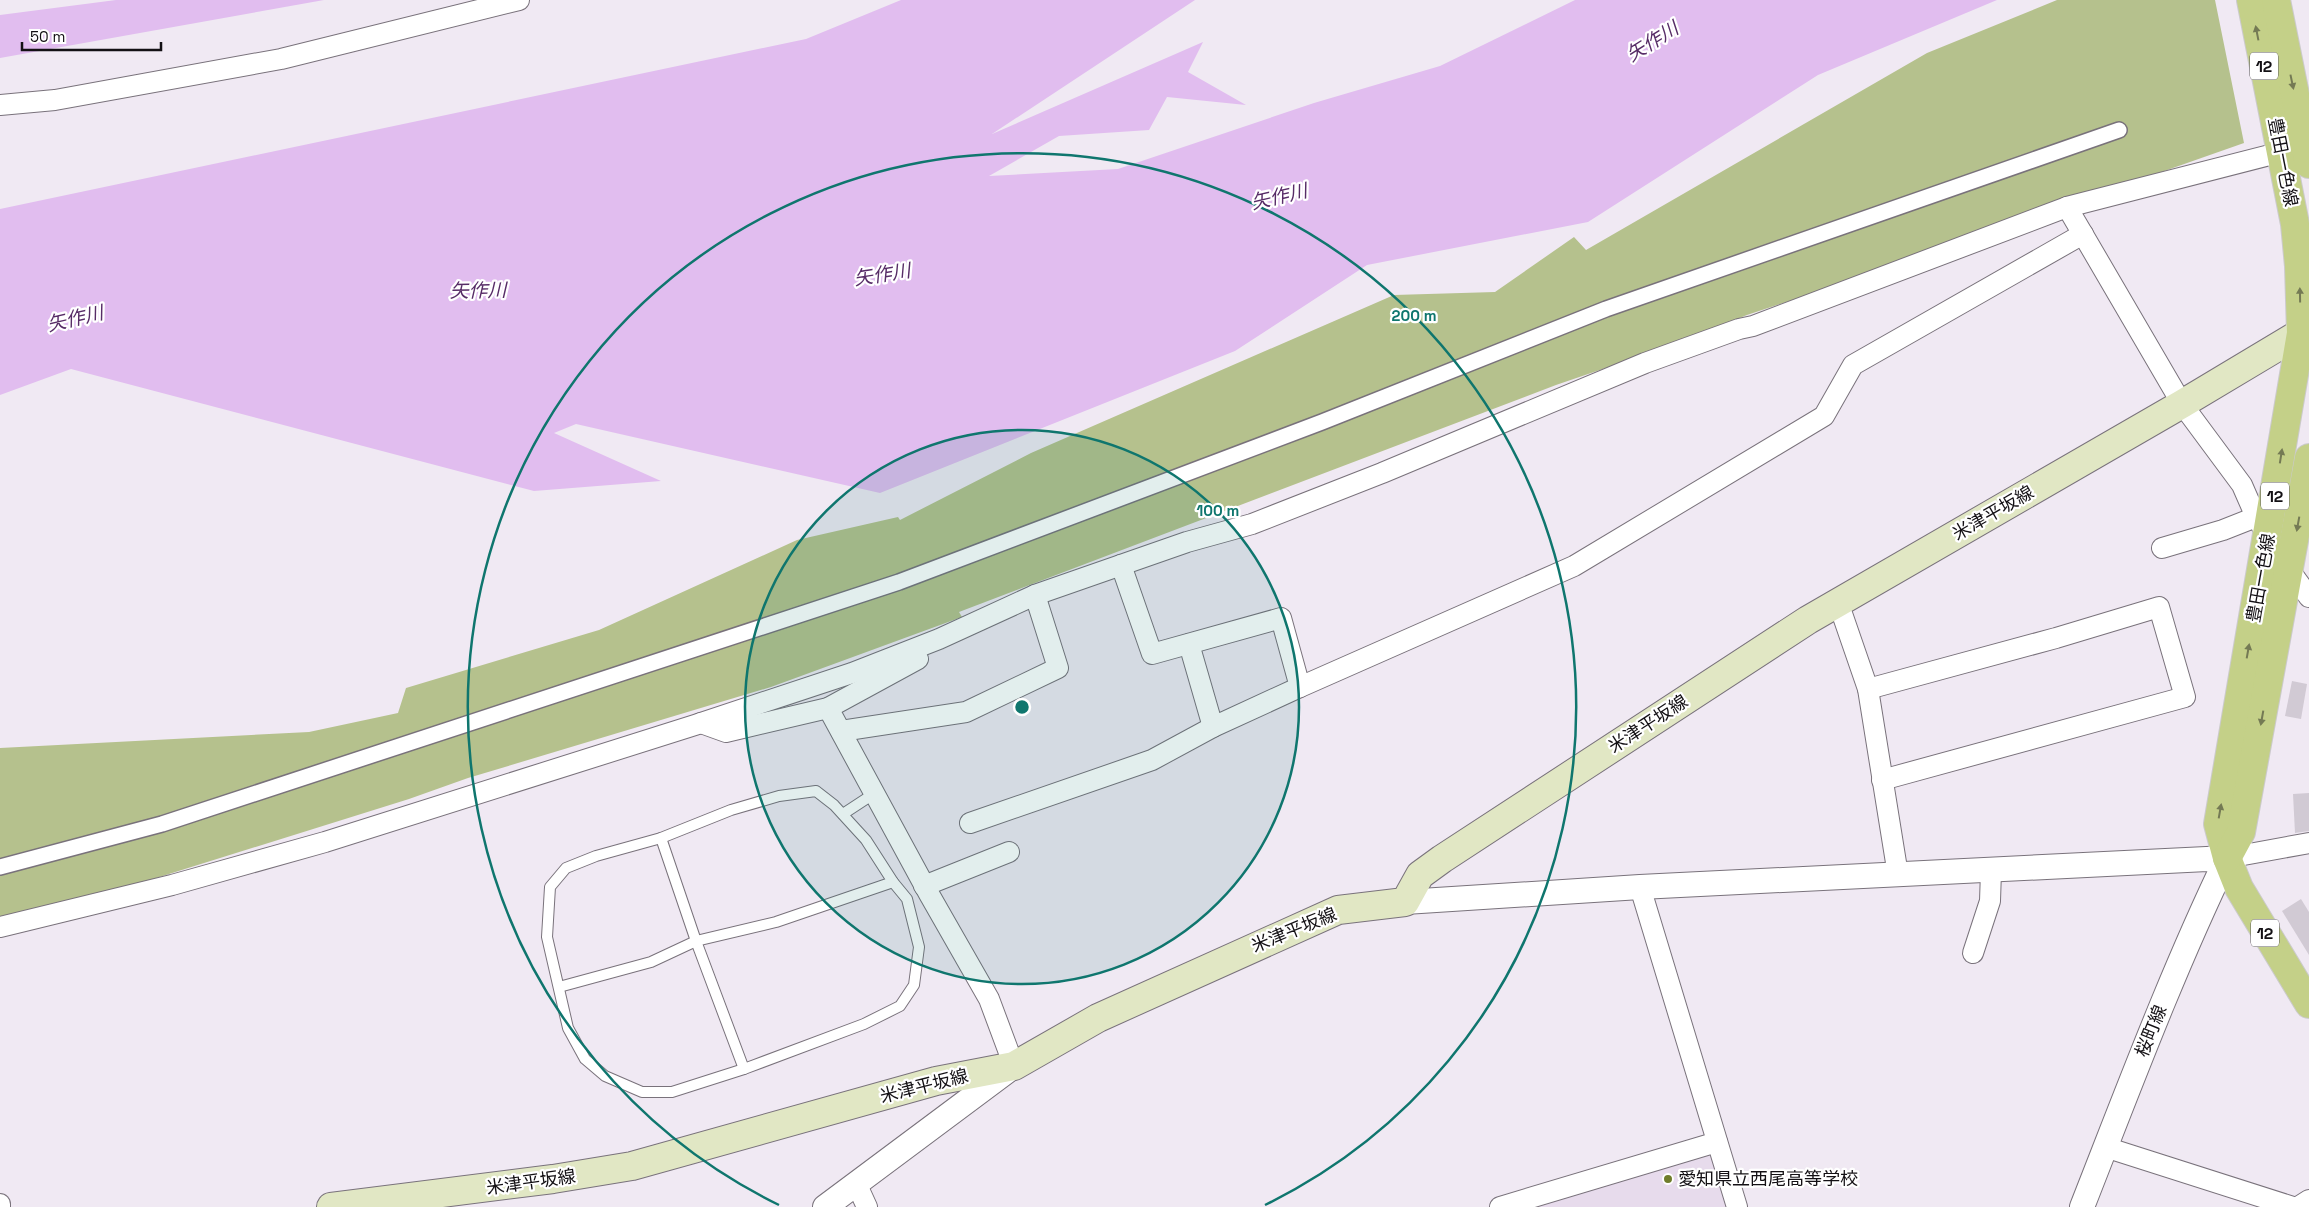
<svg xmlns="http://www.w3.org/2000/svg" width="2309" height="1207" font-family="'Space Grotesk','Noto Sans JP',sans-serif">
	<rect width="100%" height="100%" fill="#f0e9f3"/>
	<polygon fill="#e7dbec" points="1710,1151 1727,1207 1524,1207"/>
	<polygon fill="#b5c18d" points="2057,0 2215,0 2244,143 1865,276 1747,315 1667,347 1556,385 959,612 962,617 771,687 468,778 409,799 153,879 0,920 0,748 309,732 398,713 406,688 599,630 797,540 898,517 900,520 1031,453 1394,295 1495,292 1574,237 1586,250 1927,53"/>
	<g fill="#e1bdef">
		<polygon points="116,0 324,0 0,58 0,15"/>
		<polygon points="901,0 1195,0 992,134 1203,42 1188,72 1246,105 1167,97 1149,130 1059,136 989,176 1118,169 1314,103 1440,66 1575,0 1997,0 1818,75 1588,222 1367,265 1235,351 880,493 576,424 554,433 661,481 534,491 71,369 0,395 0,209 806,39"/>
	</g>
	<g fill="#d1cad4">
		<polygon points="2292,681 2307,684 2301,719 2285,716"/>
		<polygon points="2309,793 2309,831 2295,833 2293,794"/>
		<polygon points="2301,899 2309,912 2309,955 2282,911"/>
	</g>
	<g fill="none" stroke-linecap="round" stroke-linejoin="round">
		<g stroke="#79727b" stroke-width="12">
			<g id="service">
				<polygon points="816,791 834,805 866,840 893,882 907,899 919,947 914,985 900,1006 864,1024 744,1069 672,1092 642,1092 605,1076 585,1059 568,1028 547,937 550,887 566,868 596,856 661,838 731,810 779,796"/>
				<polyline points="843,814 875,793"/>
				<polyline points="661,838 696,941 744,1069"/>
				<polyline points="559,987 651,962 696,941 776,922 893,882"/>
			</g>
		</g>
		<g stroke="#79727b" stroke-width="18">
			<polyline id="pedestrian" points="0,867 162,824 899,582 1322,422 1606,309 2119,130"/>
		</g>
		<g stroke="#79727b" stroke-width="22">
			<g id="minor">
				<polyline points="0,105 55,100 281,59 519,0"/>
				<polyline points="2067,207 2182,404 2242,485 2256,517 2270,539"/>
				<polyline points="2162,548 2223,530 2256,517"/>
				<polyline points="2285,564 2309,597"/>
				<polyline points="1121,565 1152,654 1281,618 1300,687 1574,566 1824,416 1853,365 2083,234"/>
				<polyline points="1838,602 1868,689 1898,875"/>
				<polyline points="1189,644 1213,727 1300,687"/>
				<polyline points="1868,689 2056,638 2159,607 2185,697 1882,780"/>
				<polyline points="828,708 929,894 989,999 1014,1066"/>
				<polyline points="701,723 726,732 828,708 918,659"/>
				<polyline points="841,731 966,712 1058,668 1035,595"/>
				<polyline points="970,823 1152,760 1213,727"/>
				<polyline points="2227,858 2309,843"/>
				<polyline points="924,886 1009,852"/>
				<polyline points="1640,887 1737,1207"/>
				<polyline points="0,927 172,885 325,842 695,725 852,673 939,639 1035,595 1187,542 1252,524 1382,473 1645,363 1739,329 1753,326 2067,207 2293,149"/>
				<polyline points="1973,953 1990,901 1991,871"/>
				<polyline points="2105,1147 2293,1207"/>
				<polyline points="856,1183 867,1207"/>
				<polyline points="0,1204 0,1207"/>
				<polyline points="1500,1207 1717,1142"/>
				<polyline points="2298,1207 2309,1200"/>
			</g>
		</g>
		<g stroke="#79727b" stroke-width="26">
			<g id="tertiary">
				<path d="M1405,902l235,-15 587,-29c-55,114 -99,232 -145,349"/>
				<polyline points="825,1207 1014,1066"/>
			</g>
		</g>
		<g stroke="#79727b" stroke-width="30">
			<polyline id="secondary" points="331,1207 553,1179 632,1166 936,1081 1014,1066 1098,1018 1338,910 1405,902 1420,875 1442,859 1808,620 2182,404 2309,328"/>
		</g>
		<g stroke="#cbcacb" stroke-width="30">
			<g id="primary">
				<polyline points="2251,0 2295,224 2299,266 2301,333 2218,824 2227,858 2239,888 2309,1004"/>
				<polyline points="2276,0 2309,164"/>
				<polyline points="2227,858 2241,832 2309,458"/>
			</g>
		</g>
		<use href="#service" stroke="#fff" stroke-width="10"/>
		<use href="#pedestrian" stroke="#fff" stroke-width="15"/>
		<use href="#minor" stroke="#fff" stroke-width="20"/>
		<use href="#tertiary" stroke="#fff" stroke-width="24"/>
		<use href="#secondary" stroke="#e1e7c4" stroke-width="28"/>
		<use href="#primary" stroke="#c4d088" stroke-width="28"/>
	</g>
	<defs><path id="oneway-solid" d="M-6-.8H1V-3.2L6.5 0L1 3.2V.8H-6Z" transform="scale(1.25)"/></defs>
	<g fill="#747a54">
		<use href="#oneway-solid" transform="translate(2257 33) rotate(-101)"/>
		<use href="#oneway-solid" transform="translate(2292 82) rotate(78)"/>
		<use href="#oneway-solid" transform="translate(2300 295) rotate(-91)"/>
		<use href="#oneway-solid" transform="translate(2281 456) rotate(-81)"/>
		<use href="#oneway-solid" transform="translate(2298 524) rotate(100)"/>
		<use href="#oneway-solid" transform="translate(2248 651) rotate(-80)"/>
		<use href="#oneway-solid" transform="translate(2262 718) rotate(100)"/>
		<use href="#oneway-solid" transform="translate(2220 811) rotate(-80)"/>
	</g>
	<circle cx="1022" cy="707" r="277" fill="#0f766e" fill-opacity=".12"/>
	<g fill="none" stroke="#0f766e" stroke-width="2.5">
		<circle cx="1022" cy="707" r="277"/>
		<path d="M779 1205A554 554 0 1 1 1265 1205"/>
	</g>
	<circle fill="#6f7d2b" stroke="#fff" stroke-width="2" cx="1668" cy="1179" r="5"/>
	<g text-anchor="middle" stroke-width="4.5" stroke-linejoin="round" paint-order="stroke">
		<g fill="#fff" stroke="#5a585a" stroke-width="1">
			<rect x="2250" y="52.5" width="28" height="27" rx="4"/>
			<rect x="2261" y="482.5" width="28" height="27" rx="4"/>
			<rect x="2251" y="919.5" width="28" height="27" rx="4"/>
		</g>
		<g font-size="16" font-weight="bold" fill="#131014">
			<text x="2264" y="72">12</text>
			<text x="2275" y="502">12</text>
			<text x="2265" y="939">12</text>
		</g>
		<g font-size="18" fill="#131014" stroke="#fff">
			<text transform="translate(2283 162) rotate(79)" y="6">豊田一色線</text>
			<text transform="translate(1993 513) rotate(-30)" y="6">米津平坂線</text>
			<text transform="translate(2261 578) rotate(-80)" y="6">豊田一色線</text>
			<text transform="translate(1648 724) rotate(-33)" y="6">米津平坂線</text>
			<text transform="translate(1294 930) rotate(-22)" y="6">米津平坂線</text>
			<text transform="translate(2151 1031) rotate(-68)" y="6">桜町線</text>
			<text transform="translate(924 1086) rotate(-14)" y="6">米津平坂線</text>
			<text transform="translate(531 1182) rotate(-8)" y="6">米津平坂線</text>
		</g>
		<g font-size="18" fill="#131014" stroke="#fff" text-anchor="start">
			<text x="1678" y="1185">愛知県立西尾高等学校</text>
		</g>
		<g font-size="19" font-style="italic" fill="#572c67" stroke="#fff">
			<text transform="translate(1652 41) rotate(-32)" y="7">矢作川</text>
			<text transform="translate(1279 196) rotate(-13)" y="7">矢作川</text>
			<text transform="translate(882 274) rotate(-9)" y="7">矢作川</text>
			<text transform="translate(478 290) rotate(-1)" y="7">矢作川</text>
			<text transform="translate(75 318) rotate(-13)" y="7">矢作川</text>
		</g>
	</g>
	<circle cx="1022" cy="707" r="8" fill="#0f766e" stroke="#fff" stroke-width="2.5"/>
	<g font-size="15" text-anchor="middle" font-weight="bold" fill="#0f766e" stroke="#fff" stroke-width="4.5" stroke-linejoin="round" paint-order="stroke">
		<text x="1414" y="321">200 m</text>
		<text x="1218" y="516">100 m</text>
	</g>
	<path d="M22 42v8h139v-8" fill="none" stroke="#131014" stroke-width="2.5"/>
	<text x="30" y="42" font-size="15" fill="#131014" stroke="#ffffff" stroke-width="4" paint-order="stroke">50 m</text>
</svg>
